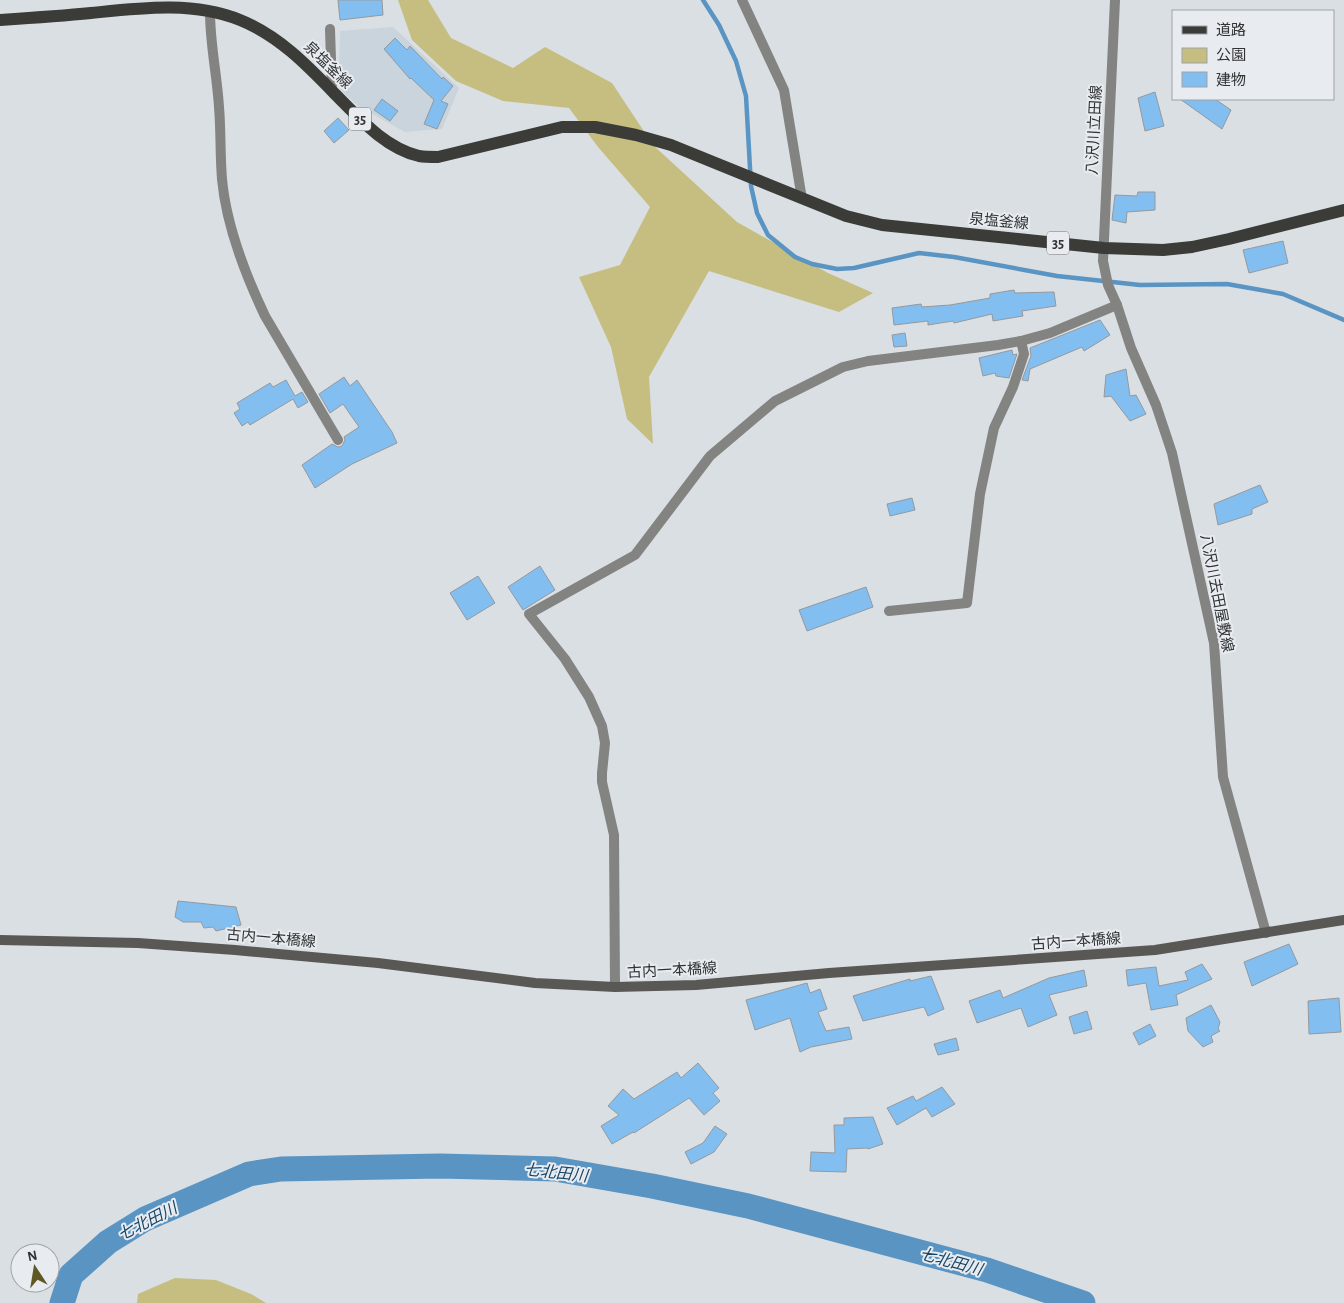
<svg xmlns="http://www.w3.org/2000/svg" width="1344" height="1303" font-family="'Alegreya Sans','Noto Sans JP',sans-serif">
	<rect width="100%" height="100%" fill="#dadfe3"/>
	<polygon fill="#c9d4dd" points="393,27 459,88 442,129 405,132 358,106 339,88 340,31"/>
	<g fill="#c6be81">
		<polygon points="398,0 428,0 451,38 513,68 545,47 612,83 653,145 737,222 828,273 873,293 839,312 709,271 649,377 653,444 627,419 611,347 579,277 620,265 650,207 598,147 569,108 503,101 456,81 412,40"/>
		<polygon points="175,1278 216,1280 251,1294 266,1303 137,1303 138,1294"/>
	</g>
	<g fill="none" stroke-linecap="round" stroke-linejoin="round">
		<polyline stroke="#5994c3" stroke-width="4.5" points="703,0 719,25 736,61 746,96 751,186 757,213 768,235 795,257 812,264 837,269 854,268 919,253 954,257 1057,276 1140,285 1227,284 1283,294 1344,320"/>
		<polyline stroke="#5994c3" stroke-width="25" points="62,1303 71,1275 108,1242 145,1219 249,1174 281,1169 440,1166 555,1169 652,1186 748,1206 987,1270 1083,1303"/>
	</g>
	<g fill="#82bef0" stroke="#95999d">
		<polygon points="338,0 382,0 383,15 340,20"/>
		<polygon points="395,38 407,50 410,46 442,79 443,77 453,86 441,101 448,104 437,129 424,124 434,100 411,78 410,79 384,49"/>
		<polygon points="1155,92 1164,126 1145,131 1138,98"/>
		<polygon points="382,99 398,111 390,121 374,110"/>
		<polygon points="1180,99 1215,99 1231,110 1222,129"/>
		<polygon points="338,118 349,130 334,143 324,131"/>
		<polygon points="1138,192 1155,192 1155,210 1127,212 1126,223 1112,220 1115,195 1137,196"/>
		<polygon points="1283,241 1288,263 1249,273 1243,250"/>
		<polygon points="1014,290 1015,293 1054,292 1056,306 1022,311 1023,316 993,321 992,314 954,323 953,321 928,325 928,321 894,325 892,308 921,304 922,307 950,305 990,298 990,294"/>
		<polygon points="1100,320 1110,335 1084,351 1082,347 1030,369 1028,381 1022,380 1031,356 1030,348"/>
		<polygon points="905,333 907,346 894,347 892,335"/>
		<polygon points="1012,350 1013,355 1017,354 1009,378 996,376 995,373 983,376 979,358"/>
		<polygon points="1126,369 1130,396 1136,395 1146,414 1130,421 1111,396 1104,397 1106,375"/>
		<polygon points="344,377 350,386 357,380 392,432 397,443 352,464 315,488 302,465 332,444 338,447 342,446 345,440 344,437 359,427 343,404 330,413 319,394"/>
		<polygon points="286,380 295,396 302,392 308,402 298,408 293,399 250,425 248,422 242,426 234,413 240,409 237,403 270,383 273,387"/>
		<polygon points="1260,485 1268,502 1252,509 1252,514 1218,525 1214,504"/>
		<polygon points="912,498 915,510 890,516 887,504"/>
		<polygon points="540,566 555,590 523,610 508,587"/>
		<polygon points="478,576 495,603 467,620 450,593"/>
		<polygon points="866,587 873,607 807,631 799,610"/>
		<polygon points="178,901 236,907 241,925 216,931 213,927 204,928 201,922 183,922 175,917"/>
		<polygon points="1289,944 1298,964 1252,986 1244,962"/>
		<polygon points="1202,964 1212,979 1176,995 1178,1005 1151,1010 1146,983 1128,986 1126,970 1156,967 1159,986 1188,980 1185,972"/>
		<polygon points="1084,970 1087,986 1049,995 1057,1015 1028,1027 1021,1008 977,1023 969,1001 1000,990 1003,998 1049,978"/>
		<polygon points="931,976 944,1009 928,1016 924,1007 863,1021 853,996 910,979 910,981"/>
		<polygon points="807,983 810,993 820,989 827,1009 818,1012 826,1031 849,1027 852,1039 811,1047 800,1052 790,1018 755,1030 746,1000"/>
		<polygon points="1339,998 1341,1032 1309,1034 1308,1001"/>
		<polygon points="1211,1005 1220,1022 1218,1029 1220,1031 1211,1036 1213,1042 1203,1047 1188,1031 1186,1018"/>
		<polygon points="1087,1011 1092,1029 1074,1034 1069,1017"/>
		<polygon points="1150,1024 1156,1036 1139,1045 1133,1033"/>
		<polygon points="956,1038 959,1050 938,1055 934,1044"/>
		<polygon points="698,1063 719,1088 713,1093 720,1101 704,1115 689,1098 634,1133 633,1132 612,1144 601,1126 619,1115 608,1106 623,1089 634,1099 677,1072 681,1078"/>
		<polygon points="942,1087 955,1104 932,1117 926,1108 897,1125 887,1108 913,1096 916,1101"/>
		<polygon points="873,1117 883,1144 868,1149 867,1148 847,1149 846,1172 810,1171 811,1152 835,1153 834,1125 844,1125 844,1118"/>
		<polygon points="715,1126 727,1134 714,1152 691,1164 685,1152 703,1143"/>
	</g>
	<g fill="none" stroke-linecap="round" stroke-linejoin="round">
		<g stroke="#838381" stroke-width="10">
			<polyline points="742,0 784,90 802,199"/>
			<polyline points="1115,0 1103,261 1108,285 1117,305 1131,348 1156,405 1172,453 1214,643 1223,777 1266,933"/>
			<path d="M210,12c0,32 7,63 9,95 2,23 1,48 3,72 4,45 24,97 43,137l73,124"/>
			<polyline points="330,29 332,91"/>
			<polyline points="889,611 967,603 980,494 994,428 1013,387 1024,354 1021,341"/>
			<polyline points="615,987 614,835 602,782 602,773 605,743 602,726 589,697 565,659 529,614 635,555 710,456 775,401 843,367 868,361 998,345 1021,341 1050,333 1117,305"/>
		</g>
		<polyline stroke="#595855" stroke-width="10" points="0,940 138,943 235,950 378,963 535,983 615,987 696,985 829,973 1155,950 1344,920"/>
		<path stroke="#3b3b37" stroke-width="12" d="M0,20c30,-2 60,-4 91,-7 49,-5 102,-12 149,7 38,15 67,45 95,74 24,24 50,54 84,62 6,1 13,1 19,1l124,-30h33l41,8 35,10 175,71 36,9 222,23 59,2 29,-3 37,-8 115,-29"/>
	</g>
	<g text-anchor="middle" stroke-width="4" stroke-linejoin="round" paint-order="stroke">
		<g fill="#e8ecf0" stroke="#686a6c" stroke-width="1">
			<rect x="349" y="107.5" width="22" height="23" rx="4"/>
			<rect x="1047" y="231.5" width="22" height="23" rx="4"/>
		</g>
		<g font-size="14" font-weight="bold" fill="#313334">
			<text x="360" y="124">35</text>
			<text x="1058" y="248">35</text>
		</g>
		<g font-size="15" fill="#313334" stroke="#e8ecf0">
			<text transform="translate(328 65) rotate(44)" y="5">泉塩釜線</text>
			<text transform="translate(1094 130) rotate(-87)" y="5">八沢川立田線</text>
			<text transform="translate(999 221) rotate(5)" y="5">泉塩釜線</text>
			<text transform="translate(1217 593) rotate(79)" y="5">八沢川去田屋敷線</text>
			<text transform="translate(271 938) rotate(5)" y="5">古内一本橋線</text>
			<text transform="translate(1076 941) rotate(-4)" y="5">古内一本橋線</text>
			<text transform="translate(672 970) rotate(-3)" y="5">古内一本橋線</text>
		</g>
		<g font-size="16" font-style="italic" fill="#184566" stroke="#e8ecf0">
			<text transform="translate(556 1172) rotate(6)" y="6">七北田川</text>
			<text transform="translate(147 1221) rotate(-27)" y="6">七北田川</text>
			<text transform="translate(951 1261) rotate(15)" y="6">七北田川</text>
		</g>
	</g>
	<rect x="1172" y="10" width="162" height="90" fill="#e8ecf0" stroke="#9fa2a5"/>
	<rect x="1182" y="26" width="25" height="8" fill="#3b3b37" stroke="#9fa2a5"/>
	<text x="1216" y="35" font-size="15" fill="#313334">道路</text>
	<rect x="1182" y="48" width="25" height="15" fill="#c6be81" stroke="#9fa2a5"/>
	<text x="1216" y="60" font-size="15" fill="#313334">公園</text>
	<rect x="1182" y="72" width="25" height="15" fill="#82bef0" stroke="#9fa2a5"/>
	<text x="1216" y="85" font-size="15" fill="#313334">建物</text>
	<g transform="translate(35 1268) rotate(348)"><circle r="24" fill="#e8ecf0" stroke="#9fa2a5"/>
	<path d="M0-4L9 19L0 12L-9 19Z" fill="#5f5824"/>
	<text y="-8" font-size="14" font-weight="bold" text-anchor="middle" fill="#313334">N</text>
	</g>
</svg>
